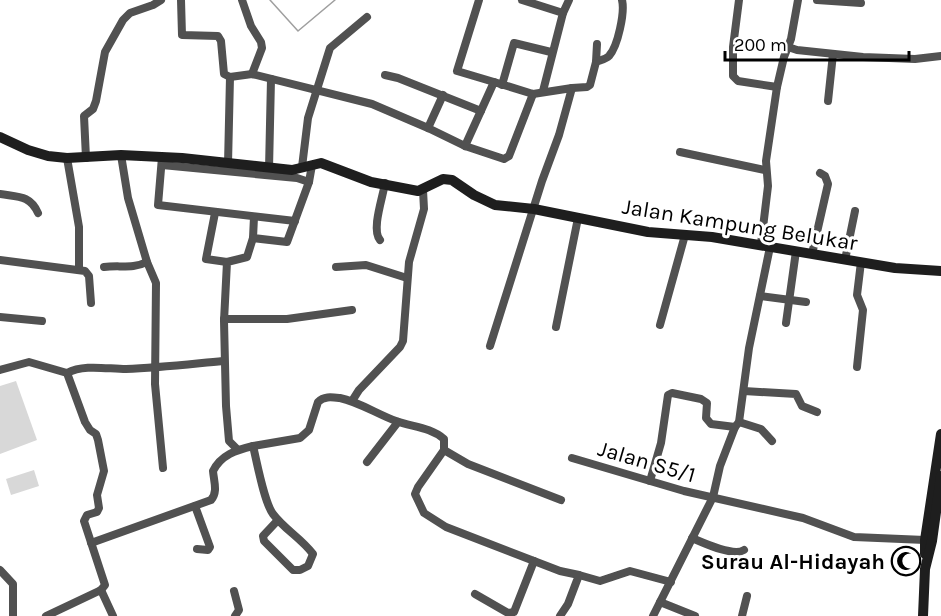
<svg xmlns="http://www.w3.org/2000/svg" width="941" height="616" font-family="Karla,sans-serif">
	<rect width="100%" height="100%" fill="#fff"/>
	<g fill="#d8d8d8">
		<polygon points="16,381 37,440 0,454 0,386"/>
		<polygon points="34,470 39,486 11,495 6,479"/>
	</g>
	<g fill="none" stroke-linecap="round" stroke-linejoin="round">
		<polyline stroke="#9f9f9f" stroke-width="1.5" points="270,0 298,31 335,0"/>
		<g stroke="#515151" stroke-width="8">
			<polyline points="181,0 182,35 218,36 221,41 224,74 230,77"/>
			<polyline points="242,0 251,26 261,42 262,48 252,74"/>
			<polyline points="479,0 457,71 494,82"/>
			<polyline points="522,0 563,13 543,91"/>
			<polyline points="739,0 733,47 733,76 738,81 777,87"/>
			<polyline points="817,0 861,3"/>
			<polyline points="563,13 569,0"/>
			<polyline points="788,47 797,50 863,57 915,59 941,56"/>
			<polyline points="596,62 597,44"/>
			<polyline points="385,75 398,78 481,111"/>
			<polyline points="230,77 252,74 372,104 428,128 465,146 504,159 509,156 533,94"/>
			<polyline points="502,85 514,43 551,52"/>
			<path d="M572,88l15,-1 3,-2 6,-23c5,-2 10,-3 13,-6 9,-10 16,-44 13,-56"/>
			<polyline points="828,101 833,54"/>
			<polyline points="428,128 443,95"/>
			<polyline points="465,146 494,82 533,94 572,88 559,135 542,181 490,346"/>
			<polyline points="680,152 765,170"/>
			<polyline points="121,155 128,198 147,262 156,283 155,384 163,468"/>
			<polyline points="162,157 158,205 295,221"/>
			<polyline points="67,158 79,227 79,270"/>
			<polyline points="86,158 84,116 93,109 96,101 105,52 123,20 130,13 153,5 161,0"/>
			<polyline points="228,164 230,77"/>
			<polyline points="162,165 297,178 309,182"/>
			<polyline points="302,167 308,118 330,48 367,17"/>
			<polyline points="269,169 271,79"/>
			<path d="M0,194c18,3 30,1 38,19"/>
			<polyline points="215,213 206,259 227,262"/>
			<polyline points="254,217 253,238 287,242 309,182 312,165"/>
			<path d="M380,240c-9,-10 3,-43 5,-57"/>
			<polyline points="761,244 768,186 766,161 777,87 784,57 791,39 798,0"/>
			<polyline points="812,254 828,184 825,176 820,173"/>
			<polyline points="0,260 85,271 89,276 91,303"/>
			<polyline points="845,260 855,211"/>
			<path d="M104,267c15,-2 29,2 43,-5"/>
			<polyline points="336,267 366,265 407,278"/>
			<polyline points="760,296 806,302"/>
			<polyline points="0,317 42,321"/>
			<polyline points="224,319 287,319 352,310"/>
			<polyline points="786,323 796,251"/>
			<polyline points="660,325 685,235"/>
			<polyline points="556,327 578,218"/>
			<polyline points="857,367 863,310 857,295 861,262"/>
			<polyline points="0,370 29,362 67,373 85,422 90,430 96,434 98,440 104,471 97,495 99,508 97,512 87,515 84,521 105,585 101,590 46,616"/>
			<path d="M67,373c17,-9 40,-4 59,-4 33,-1 65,-5 97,-8"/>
			<polyline points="744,391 796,394 802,406 817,412"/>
			<polyline points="352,401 359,390 400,347 403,341 409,262 424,209 423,190"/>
			<polyline points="739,422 761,429 772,441"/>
			<path d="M253,446l47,-8 9,-8 9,-28c6,-6 13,-5 22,-4 19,4 37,16 56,23 16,6 34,6 48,18v11"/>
			<polyline points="237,449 229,441 226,406 224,321 227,262 247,257 253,238"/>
			<polyline points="572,458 684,491 803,518 854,537 925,540"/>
			<polyline points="367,462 398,422"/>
			<polyline points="650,481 661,443 668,395 672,393 701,399 707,403 706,418 711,424 735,427"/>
			<polyline points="195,506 210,547 208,550 197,549"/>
			<path d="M692,538c12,5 41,19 52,12"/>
			<path d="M91,543l120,-43c7,-8 3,-18 2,-29 8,-16 23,-21 40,-25 4,16 11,56 20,68 11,15 28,24 40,40l-5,12 -8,4h-7l-29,-29 -1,-5 15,-16"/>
			<polyline points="0,570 13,584 13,616"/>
			<polyline points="579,575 600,581 630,571 671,582"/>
			<polyline points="101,590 113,616"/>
			<polyline points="234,591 239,610 235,616"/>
			<polyline points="475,594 508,613 514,612 534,561"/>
			<polyline points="660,602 695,616"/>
			<polyline points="560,616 568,604 579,575 560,571 446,527 424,513 415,494 418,487 444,450 468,464 561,500"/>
			<polyline points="653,616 713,497 720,466 735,427 739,422 749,348 770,247"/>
			<polyline points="742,616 747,596"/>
		</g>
		<g stroke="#1e1e1e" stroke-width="10">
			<polyline points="0,137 28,150 48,156 67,158 121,155 182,158 292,170 321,163 371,182 418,191 443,179 452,180 474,195 495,205 534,209 648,232 712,237 895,268 941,271"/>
			<polyline points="925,554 925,540 941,434"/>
			<polyline points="923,616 925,569 932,541 941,476"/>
		</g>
	</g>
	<defs>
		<g id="mosque-ring" transform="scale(1.5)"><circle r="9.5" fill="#fff" stroke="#000" stroke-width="1.5"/><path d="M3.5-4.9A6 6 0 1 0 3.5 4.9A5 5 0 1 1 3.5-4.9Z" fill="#000"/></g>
	</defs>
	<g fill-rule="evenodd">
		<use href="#mosque-ring" x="906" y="561"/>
	</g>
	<g text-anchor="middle" stroke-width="6" stroke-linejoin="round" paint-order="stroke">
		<g font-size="22" fill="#000" stroke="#fff">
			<text transform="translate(740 224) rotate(9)" y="8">Jalan Kampung Belukar</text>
			<text transform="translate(647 461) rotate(16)" y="8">Jalan S5/1</text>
		</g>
		<g font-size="22" font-weight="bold" fill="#000" stroke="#fff" text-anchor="end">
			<text x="885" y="569">Surau Al-Hidayah</text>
		</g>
	</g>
	<path d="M725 51v9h184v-9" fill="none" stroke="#000000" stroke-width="3"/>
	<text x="734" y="51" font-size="18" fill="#000000" stroke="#ffffff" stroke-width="4.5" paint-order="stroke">200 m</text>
</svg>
